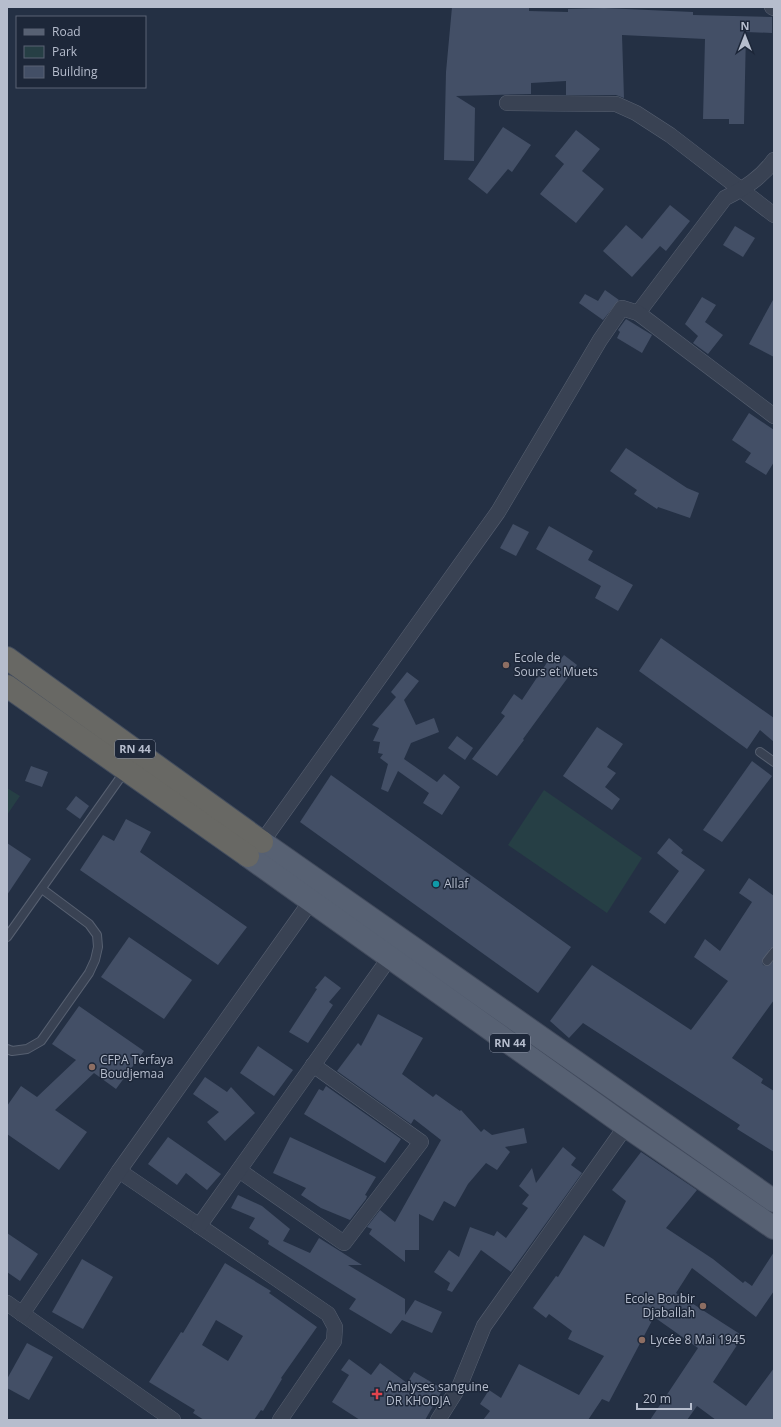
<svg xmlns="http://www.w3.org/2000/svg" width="781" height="1427" font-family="'Open Sans',sans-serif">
	<rect width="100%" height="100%" fill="#243044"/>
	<g fill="#263f45">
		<polygon points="7,788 20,796 7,815"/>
		<polygon points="544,790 642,858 607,913 508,845"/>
	</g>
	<g fill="#434f66" fill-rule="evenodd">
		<polygon points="452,7 529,7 529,11 568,12 568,9 604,8 693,12 693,15 772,17 772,33 746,32 744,124 729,124 729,119 703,119 705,39 622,35 624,98 616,95 566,95 566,81 531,83 531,94 456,96 475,108 474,161 444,160 446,72"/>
		<polygon points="503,127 531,145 512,172 508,169 487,194 468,179"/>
		<polygon points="576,130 600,149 582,171 604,189 576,223 540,194 564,164 555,156"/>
		<polygon points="670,205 690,221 666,251 660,246 632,277 603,251 626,225 642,239"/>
		<polygon points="735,226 755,238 743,257 723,245"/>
		<polygon points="605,290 619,300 603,320 579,303 585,294 598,301"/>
		<polygon points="702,297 716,305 705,322 723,335 708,354 693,343 698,336 685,324"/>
		<polygon points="774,298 774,357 749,344"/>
		<polygon points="626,319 652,335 642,353 617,338 620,332 618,330"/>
		<polygon points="749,413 774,430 774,462 766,475 745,462 751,453 732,440"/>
		<polygon points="626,448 687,488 699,493 690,518 658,507 657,509 634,494 637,490 610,471"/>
		<polygon points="513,524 529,532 516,556 500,548"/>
		<polygon points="549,526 593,551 588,560 633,585 618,611 595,598 601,586 536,549"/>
		<polygon points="661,638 774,718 774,742 760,730 747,749 639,671"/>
		<polygon points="552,655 560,660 564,655 577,665 523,739 524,740 497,776 472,759 505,716 501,713 514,694 522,700"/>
		<polygon points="407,672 419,681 404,700 416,725 434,718 439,732 411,743 404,759 437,782 444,774 460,787 442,815 423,803 429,793 398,771 388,792 381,789 388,764 380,758 383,754 378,753 380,742 373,741 379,728 372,725 396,697 391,692"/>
		<polygon points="597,727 623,744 607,767 616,773 605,787 620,799 612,810 563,776"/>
		<polygon points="457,736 473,748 465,760 448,748"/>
		<polygon points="752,761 772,776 722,842 703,830"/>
		<polygon points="31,766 48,772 42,787 25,781"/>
		<polygon points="331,775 571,947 538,993 300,822"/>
		<polygon points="76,796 89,806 80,819 66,809"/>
		<polygon points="126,819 151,832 140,852 247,927 218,965 80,870 103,835 114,841"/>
		<polygon points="669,838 683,850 681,853 705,870 665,924 649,912 679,871 657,853"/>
		<polygon points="7,843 31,859 7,895"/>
		<polygon points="749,878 774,896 774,947 770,949 762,961 763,965 767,966 774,961 774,1000 732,1058 763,1079 761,1083 774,1091 774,1152 737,1129 740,1125 583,1023 569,1038 550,1021 592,965 691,1030 728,981 694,957 705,939 720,951 752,902 739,893"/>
		<polygon points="129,937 192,980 164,1019 101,977"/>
		<polygon points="325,976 341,988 329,1002 333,1005 308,1043 289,1032 317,989 315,988"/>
		<polygon points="79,1006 144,1051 116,1089 94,1073 55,1110 87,1132 59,1170 7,1134 7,1106 21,1086 37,1097 76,1060 52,1044"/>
		<polygon points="378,1014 423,1038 402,1074 433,1097 436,1094 460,1111 461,1110 481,1132 484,1129 492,1135 524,1128 527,1143 505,1147 510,1152 497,1170 486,1163 468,1184 455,1207 444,1201 433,1221 419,1214 419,1250 405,1250 405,1262 369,1234 372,1229 367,1227 380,1210 395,1222 441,1140 414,1119 411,1124 337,1071 358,1043 361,1046"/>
		<polygon points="258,1046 293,1070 274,1096 240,1073"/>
		<polygon points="205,1077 227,1092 231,1087 255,1113 225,1141 207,1122 219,1112 193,1094"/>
		<polygon points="326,1086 401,1139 385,1163 304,1114 319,1089 323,1091"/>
		<polygon points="168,1137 221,1174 207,1190 186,1173 177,1185 148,1164"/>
		<polygon points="290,1137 376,1177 365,1195 367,1196 366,1199 350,1220 321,1208 301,1195 306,1188 273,1173"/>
		<polygon points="563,1147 576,1158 571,1165 582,1173 511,1272 481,1250 452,1292 447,1290 450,1283 434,1272 449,1250 459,1257 470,1227 494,1236 497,1231 506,1238 528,1208 522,1204 529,1195 519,1186 532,1168 536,1183"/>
		<polygon points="641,1152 697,1190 666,1228 713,1259 743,1283 745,1281 752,1286 774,1252 774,1291 756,1317 692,1268 676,1293 743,1336 713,1382 746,1406 774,1368 774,1420 716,1420 697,1406 687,1420 650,1420 698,1348 654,1317 609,1402 602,1399 588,1420 483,1420 490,1411 480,1404 489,1390 501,1398 519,1364 579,1395 604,1356 568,1339 572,1331 549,1314 546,1318 533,1308 556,1276 558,1277 584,1235 604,1247 626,1201 612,1190"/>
		<polygon points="238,1195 262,1206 290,1229 283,1241 310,1253 319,1238 362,1265 348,1265 405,1299 405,1315 415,1300 442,1312 432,1333 402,1320 391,1334 349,1309 356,1299 268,1244 269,1241 249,1228 255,1218 231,1208"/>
		<polygon points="7,1233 38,1254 20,1281 7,1272"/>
		<polygon points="82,1259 113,1277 83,1329 52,1312"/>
		<path d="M225,1263l46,28 -2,2 48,34 -36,51 1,1 -19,32 -2,-1 -7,10h-50l-11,-7 2,-3 -46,-28 32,-50 2,1zM216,1320l27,16 -15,25 -26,-16z"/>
		<polygon points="27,1343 53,1357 29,1400 7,1388 7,1379"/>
		<polygon points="349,1359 371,1375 380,1363 407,1383 414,1372 443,1389 425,1420 360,1420 332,1402 349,1375 341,1370"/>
	</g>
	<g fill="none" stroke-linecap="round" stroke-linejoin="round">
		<g stroke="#576071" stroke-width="10">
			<g id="service">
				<polyline points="760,752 774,762"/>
				<polyline points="7,937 125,771"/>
				<polyline points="767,961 774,952"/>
				<polyline points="7,1049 12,1051 27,1049 41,1041 89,973 95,960 98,947 97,935 89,924 42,889"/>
			</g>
		</g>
		<g stroke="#576071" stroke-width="16">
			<g id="minor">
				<polyline points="772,7 774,8"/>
				<polyline points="507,103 616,104 636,113 670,135 774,215"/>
				<path d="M638,313l87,-115c20,-10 36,-20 49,-38"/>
				<polyline points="262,842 498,512 600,340 622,308 638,313 774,416"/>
				<polyline points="239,1170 344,1243 421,1142 313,1065"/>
				<polyline points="119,1171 328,1314 335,1327 334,1341 280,1420"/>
				<polyline points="199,1226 390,957"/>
				<polyline points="7,1303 173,1420"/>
				<polyline points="22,1314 119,1171 311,901"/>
				<polyline points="438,1420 460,1385 484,1326 626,1126"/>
			</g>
		</g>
		<g stroke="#424b5d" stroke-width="24">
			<g id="primary">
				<polyline points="262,842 774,1201"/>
				<polyline points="248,856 626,1126 774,1228"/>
			</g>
		</g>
		<g stroke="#434d5e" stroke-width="24">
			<g id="trunk">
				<polyline points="7,658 262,842"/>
				<polyline points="7,686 248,856"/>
			</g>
		</g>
		<use href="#service" stroke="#394253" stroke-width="8"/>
		<use href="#minor" stroke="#394253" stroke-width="15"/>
		<use href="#primary" stroke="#576173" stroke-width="22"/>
		<use href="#trunk" stroke="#686864" stroke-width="22"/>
	</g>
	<g fill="#8d6e63" stroke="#1d2739" stroke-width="1.5">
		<circle cx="506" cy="665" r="4"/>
		<circle cx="92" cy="1067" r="4"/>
		<circle cx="703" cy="1306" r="4"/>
		<circle cx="642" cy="1340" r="4"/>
	</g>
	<circle fill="#0f9aa8" stroke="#1d2739" stroke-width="1.5" cx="436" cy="884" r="4"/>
	<path fill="#e0444e" stroke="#1d2739" stroke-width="1.5" d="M375 1388h4v4h4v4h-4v4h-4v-4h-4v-4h4z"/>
	<g text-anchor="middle" stroke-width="3" stroke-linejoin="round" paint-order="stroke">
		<g fill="#1d2739" stroke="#8890a1" stroke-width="1">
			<rect x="115" y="740" width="40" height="18" rx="3"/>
			<rect x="490" y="1034" width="40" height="18" rx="3"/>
		</g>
		<g font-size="11" font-weight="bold" fill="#b6bdcd">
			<text x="135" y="753">RN 44</text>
			<text x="510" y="1047">RN 44</text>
		</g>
		<g font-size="12" fill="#b6bdcd" stroke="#1d2739" text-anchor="start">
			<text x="514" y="662">Ecole de<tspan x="514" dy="14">Sours et Muets</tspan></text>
			<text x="444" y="888">Allaf</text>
			<text x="100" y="1064">CFPA Terfaya<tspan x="100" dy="14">Boudjemaa</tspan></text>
			<text x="695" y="1303" text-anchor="end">Ecole Boubir<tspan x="695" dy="14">Djaballah</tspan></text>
			<text x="650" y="1344">Lycée 8 Mai 1945</text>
			<text x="386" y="1391">Analyses sanguine<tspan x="386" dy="14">DR KHODJA</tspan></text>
		</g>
	</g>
	<rect width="781" height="1427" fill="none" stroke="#b6bdcd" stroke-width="16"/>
	<rect x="16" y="16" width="130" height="72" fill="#1d2739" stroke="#5a6374"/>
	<rect x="24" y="29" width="20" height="6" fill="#576173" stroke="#5a6374"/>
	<text x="52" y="36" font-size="12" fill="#b6bdcd">Road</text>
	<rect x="24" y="46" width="20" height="12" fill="#263f45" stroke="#5a6374"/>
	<text x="52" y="56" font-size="12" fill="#b6bdcd">Park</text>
	<rect x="24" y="66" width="20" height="12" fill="#434f66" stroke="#5a6374"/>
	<text x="52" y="76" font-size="12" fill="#b6bdcd">Building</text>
	<g transform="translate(745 36)" stroke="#1d2739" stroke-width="3" paint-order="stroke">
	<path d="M0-3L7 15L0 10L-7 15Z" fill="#b6bdcd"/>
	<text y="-6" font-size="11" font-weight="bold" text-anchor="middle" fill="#b6bdcd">N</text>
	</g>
	<path d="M637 1403v6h54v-6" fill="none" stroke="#b6bdcd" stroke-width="2"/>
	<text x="643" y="1403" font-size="12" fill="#b6bdcd" stroke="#1d2739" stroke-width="3" paint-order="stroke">20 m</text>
</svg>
